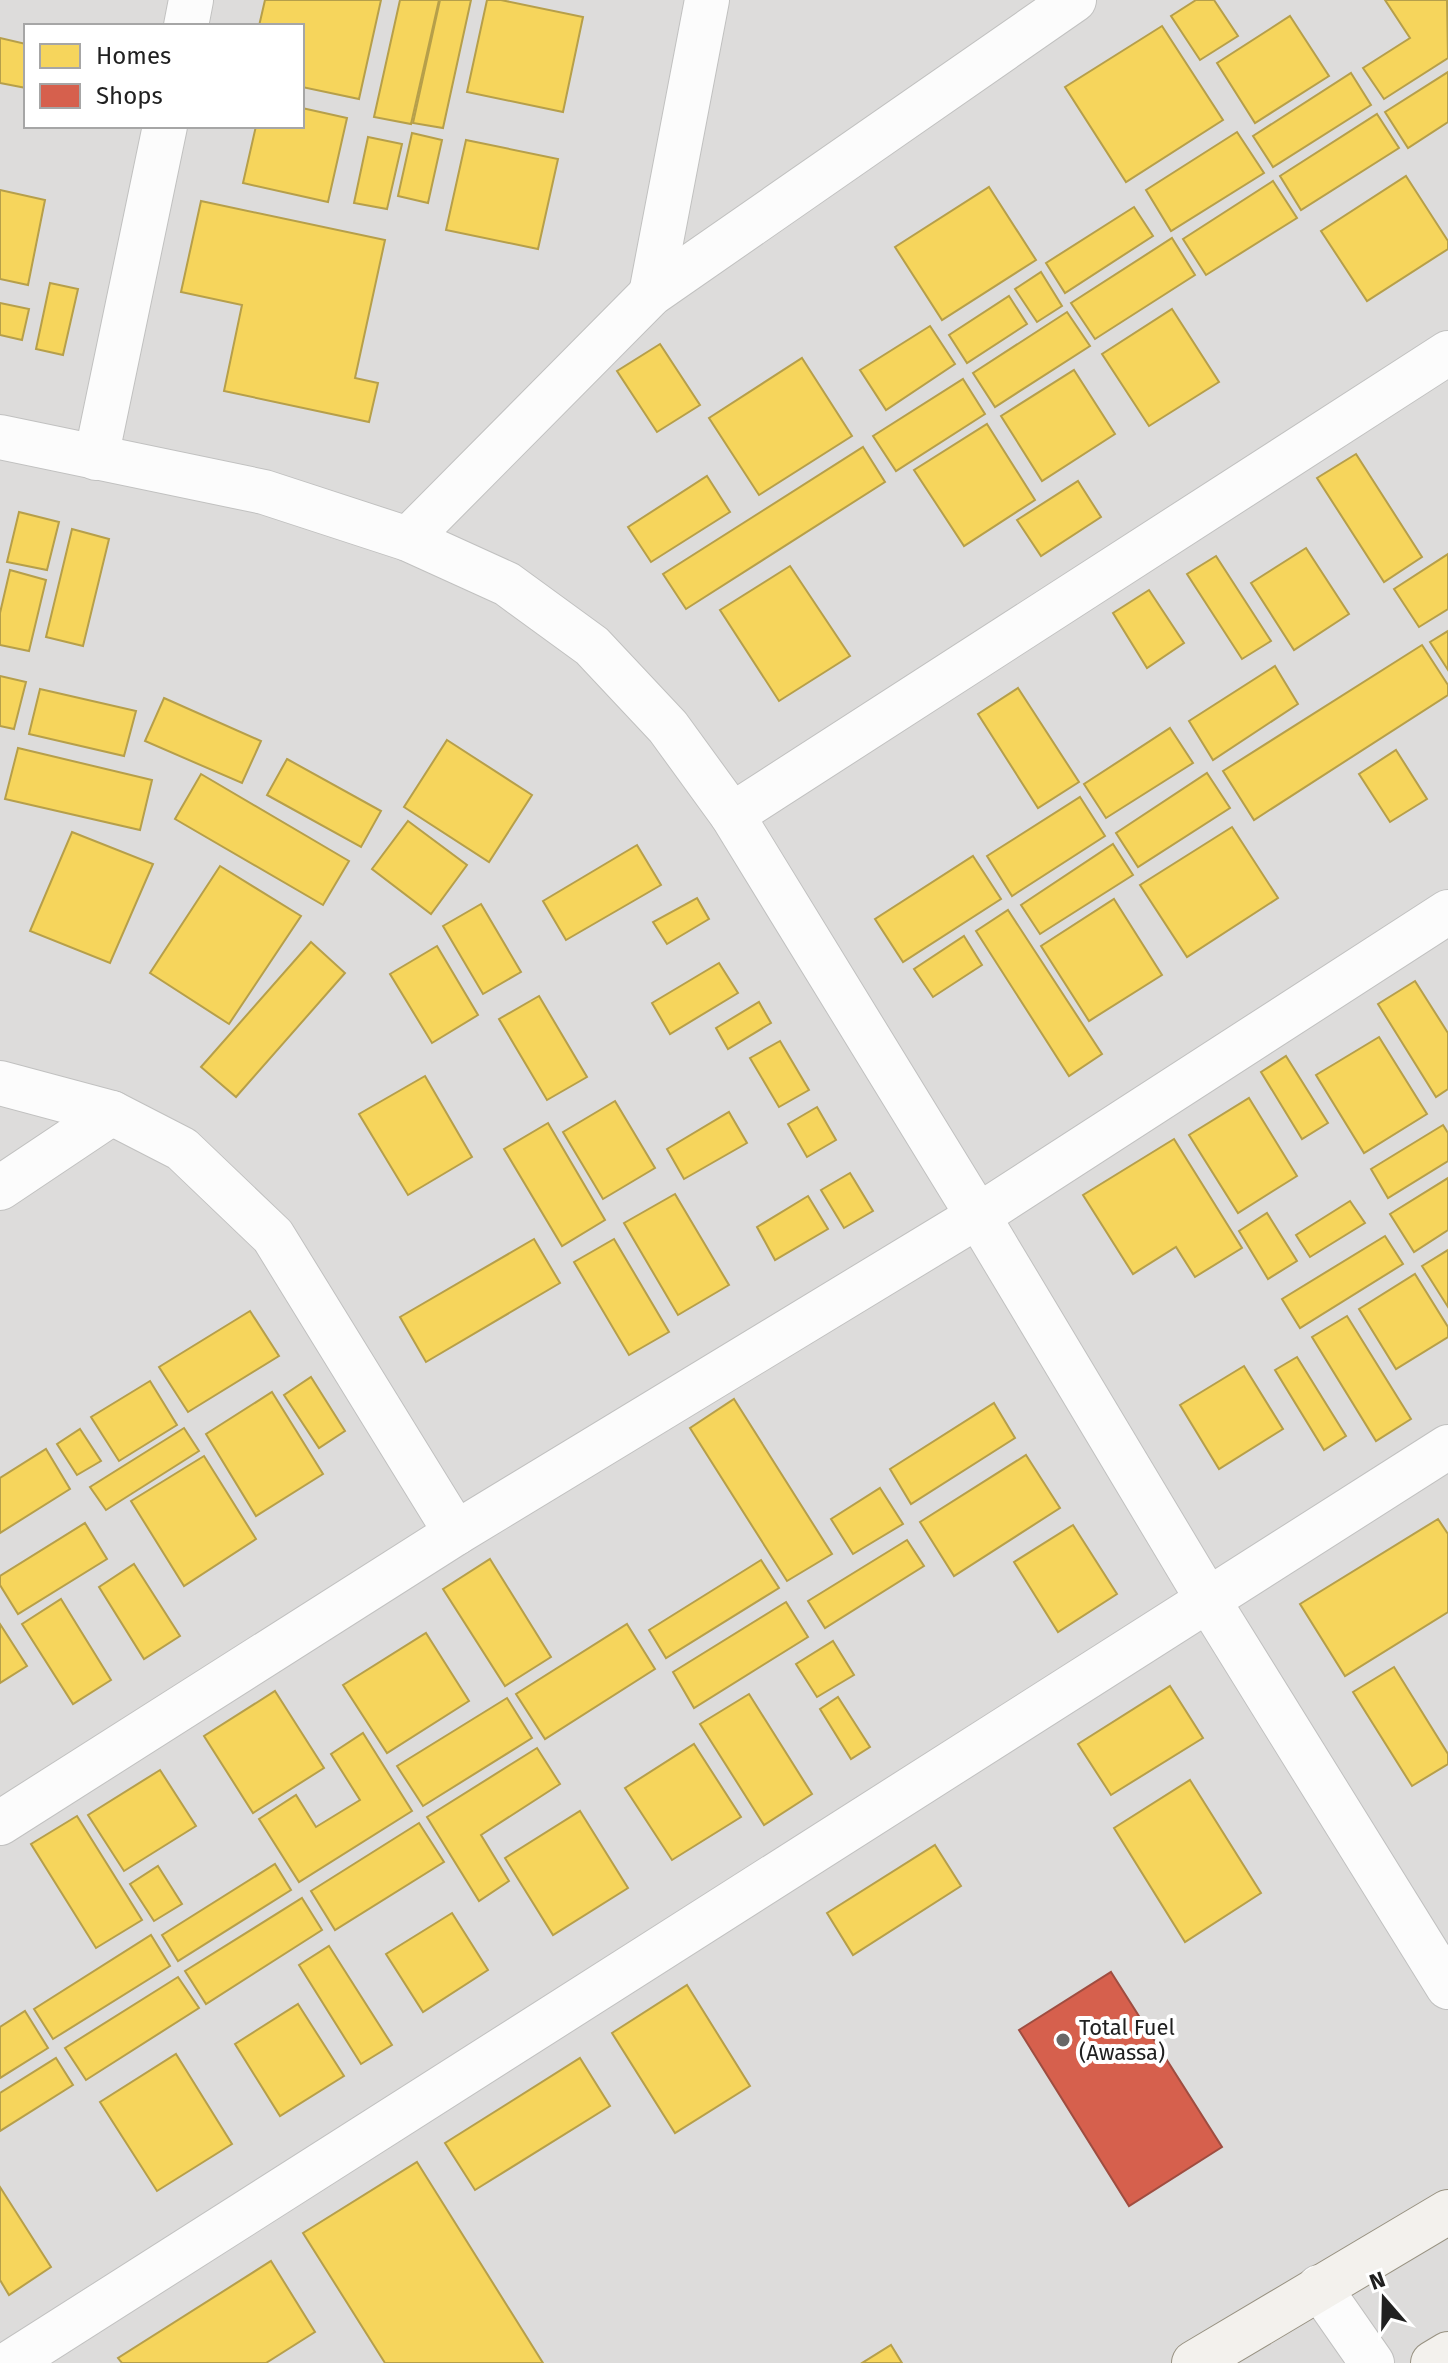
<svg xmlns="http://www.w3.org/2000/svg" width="1448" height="2363" font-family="'Fira Sans',sans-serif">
	<rect width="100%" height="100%" fill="#eeecea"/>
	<path fill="#dddcdb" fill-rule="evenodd" d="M0,0h1448v2363h-1448zM26,26h276v100h-276z"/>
	<g fill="#f6d55c" stroke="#b69f4a" stroke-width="2">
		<polygon points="265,0 381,0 359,99 302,87 302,26 259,26"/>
		<polygon points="400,0 439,0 411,124 374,117"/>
		<polygon points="440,0 471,0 443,128 413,123"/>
		<polygon points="487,0 501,0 583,17 563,112 467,92"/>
		<polygon points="1196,0 1214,0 1238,36 1200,60 1171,16"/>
		<polygon points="1385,0 1447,0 1448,58 1384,99 1363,68 1410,38"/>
		<polygon points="1290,16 1329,76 1255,123 1217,63"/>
		<polygon points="1162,26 1223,120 1126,182 1065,87"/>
		<polygon points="0,38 26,44 26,88 0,83"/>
		<polygon points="1448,72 1448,122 1408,148 1385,112"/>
		<polygon points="1351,73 1371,105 1273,167 1253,136"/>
		<polygon points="302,108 347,118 328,202 243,183 256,126 302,126"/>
		<polygon points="1377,114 1399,148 1301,210 1280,176"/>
		<polygon points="1237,132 1264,173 1171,231 1146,190"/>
		<polygon points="412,133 442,140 428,203 398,196"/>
		<polygon points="368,137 402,144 387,209 354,203"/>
		<polygon points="466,140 558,159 538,249 446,230"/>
		<polygon points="1406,176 1448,241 1448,249 1367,301 1321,231"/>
		<polygon points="1273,181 1297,218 1206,275 1183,239"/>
		<polygon points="989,187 1036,260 942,320 895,247"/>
		<polygon points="0,190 45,200 28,285 0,279"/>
		<polygon points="201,201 385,240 355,378 378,383 369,422 224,391 242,305 181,292"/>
		<polygon points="1134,207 1153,236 1065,293 1046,263"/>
		<polygon points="1172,238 1195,275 1095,339 1071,303"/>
		<polygon points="1041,272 1062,306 1037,322 1015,289"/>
		<polygon points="50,283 78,289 63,355 36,349"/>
		<polygon points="1009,296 1027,324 967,363 949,335"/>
		<polygon points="0,303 29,309 22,340 0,335"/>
		<polygon points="1172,309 1219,382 1149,426 1102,354"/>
		<polygon points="1067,312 1090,346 995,407 973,373"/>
		<polygon points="930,326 955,364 886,410 860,370"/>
		<polygon points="660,344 700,405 657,432 617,371"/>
		<polygon points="802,358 852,436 759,495 709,418"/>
		<polygon points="1074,370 1115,434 1042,481 1001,416"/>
		<polygon points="963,379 985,414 896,471 873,436"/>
		<polygon points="987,424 1035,500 964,546 914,470"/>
		<polygon points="863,447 885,482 686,609 663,574"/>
		<polygon points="1356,454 1422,557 1384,582 1317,478"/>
		<polygon points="707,476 730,512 651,562 628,527"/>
		<polygon points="1078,481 1101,517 1041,556 1017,520"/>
		<polygon points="19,512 59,522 47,570 7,562"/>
		<polygon points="72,529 109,539 83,646 46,637"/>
		<polygon points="1306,548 1349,614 1294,650 1251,583"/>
		<polygon points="1448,554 1448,609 1419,627 1394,589"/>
		<polygon points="1216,556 1271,641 1242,659 1187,574"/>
		<polygon points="790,566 850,656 779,701 720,610"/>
		<polygon points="10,570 46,580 29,651 0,645 0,613"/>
		<polygon points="1149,590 1184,643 1147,668 1113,613"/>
		<polygon points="1448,631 1448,670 1430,642"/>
		<polygon points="1422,645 1448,685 1448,695 1254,820 1223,771"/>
		<polygon points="1275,666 1298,704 1213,760 1189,721"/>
		<polygon points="0,676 26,682 14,729 0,726"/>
		<polygon points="1018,688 1079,782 1038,808 978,714"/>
		<polygon points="40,689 136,711 124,756 29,734"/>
		<polygon points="164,698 261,741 242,783 145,741"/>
		<polygon points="1170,728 1193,763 1106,818 1084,784"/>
		<polygon points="447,740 532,795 489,862 404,807"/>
		<polygon points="18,748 152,780 140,830 5,799"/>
		<polygon points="1396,750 1427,799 1390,822 1359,774"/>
		<polygon points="287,759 381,811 361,847 267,795"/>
		<polygon points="1207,773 1230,808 1138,867 1116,833"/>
		<polygon points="201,774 349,861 323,905 175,819"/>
		<polygon points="1080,797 1105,836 1012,896 987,856"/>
		<polygon points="408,821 467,865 431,914 372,869"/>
		<polygon points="1232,827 1278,898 1187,957 1140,885"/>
		<polygon points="72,832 153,864 110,963 30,931"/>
		<polygon points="1113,844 1133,875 1040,934 1021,905"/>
		<polygon points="637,845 661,885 566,940 543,901"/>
		<polygon points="973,856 1001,899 903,962 875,919"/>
		<polygon points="220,866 301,916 229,1024 150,973"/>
		<polygon points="697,898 709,919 667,944 653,922"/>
		<polygon points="1114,899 1162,975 1089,1021 1041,946"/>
		<polygon points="481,904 521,972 483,994 443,926"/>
		<polygon points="1008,910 1102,1054 1069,1076 976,931"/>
		<polygon points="964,936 982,965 933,997 914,969"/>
		<polygon points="311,942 345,973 236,1097 201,1067"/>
		<polygon points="437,946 478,1015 432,1043 390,974"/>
		<polygon points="719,963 738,993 670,1034 652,1003"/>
		<polygon points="1415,981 1448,1033 1448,1089 1436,1097 1378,1004"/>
		<polygon points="539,996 587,1077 547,1100 499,1019"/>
		<polygon points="759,1002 771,1023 728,1049 716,1028"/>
		<polygon points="1379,1037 1427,1114 1364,1153 1316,1075"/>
		<polygon points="780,1041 809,1090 779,1107 750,1058"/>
		<polygon points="1286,1056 1328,1123 1302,1139 1261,1072"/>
		<polygon points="425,1076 472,1157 408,1195 359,1114"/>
		<polygon points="1249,1098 1297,1176 1238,1213 1189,1135"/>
		<polygon points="615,1101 655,1168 603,1199 563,1132"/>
		<polygon points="817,1107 836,1140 807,1157 788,1124"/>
		<polygon points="729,1112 747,1143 684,1179 667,1149"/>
		<polygon points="548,1123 605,1220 562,1246 504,1149"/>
		<polygon points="1443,1125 1448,1133 1448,1161 1388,1198 1371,1169"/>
		<polygon points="1174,1139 1242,1248 1195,1277 1176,1247 1133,1274 1083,1195"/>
		<polygon points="850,1173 873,1211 844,1228 821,1190"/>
		<polygon points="1448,1178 1448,1230 1414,1252 1390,1214"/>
		<polygon points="675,1194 729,1285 678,1315 624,1223"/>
		<polygon points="808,1196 828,1229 775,1260 757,1227"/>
		<polygon points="1350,1201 1365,1223 1310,1257 1296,1235"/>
		<polygon points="1267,1213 1297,1261 1268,1279 1239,1231"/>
		<polygon points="1385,1236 1403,1264 1300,1328 1282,1299"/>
		<polygon points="534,1239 560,1283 426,1362 400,1317"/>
		<polygon points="614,1239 669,1332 629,1355 574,1262"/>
		<polygon points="1448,1250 1448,1307 1422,1266"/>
		<polygon points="1415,1274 1448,1327 1448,1337 1396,1369 1359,1309"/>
		<polygon points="250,1311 279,1356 188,1412 159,1367"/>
		<polygon points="1347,1316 1411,1419 1376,1441 1312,1337"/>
		<polygon points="1297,1357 1346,1436 1324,1450 1275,1370"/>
		<polygon points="1244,1366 1283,1429 1219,1469 1180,1405"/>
		<polygon points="311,1377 345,1431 319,1448 284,1395"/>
		<polygon points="150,1381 177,1425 119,1461 91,1417"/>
		<polygon points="272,1392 323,1474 256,1516 206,1434"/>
		<polygon points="734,1399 832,1554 787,1581 690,1428"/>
		<polygon points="994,1403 1015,1438 911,1504 890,1469"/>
		<polygon points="184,1428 199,1451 106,1510 90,1487"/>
		<polygon points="80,1429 101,1461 77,1475 57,1444"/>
		<polygon points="46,1449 70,1489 0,1533 0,1478"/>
		<polygon points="1026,1455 1060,1508 954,1576 920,1522"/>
		<polygon points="204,1456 256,1539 184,1586 131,1501"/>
		<polygon points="880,1488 903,1524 853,1554 831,1519"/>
		<polygon points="1438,1519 1448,1534 1448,1612 1345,1676 1300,1604"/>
		<polygon points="85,1523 107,1559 18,1614 0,1585 0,1576"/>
		<polygon points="1073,1525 1117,1594 1058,1632 1014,1562"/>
		<polygon points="907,1540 924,1566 825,1628 808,1601"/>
		<polygon points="490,1559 551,1657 505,1686 443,1589"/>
		<polygon points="761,1560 779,1588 666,1658 649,1630"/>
		<polygon points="134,1564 180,1636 144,1659 99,1587"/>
		<polygon points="61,1599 111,1680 73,1704 22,1624"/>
		<polygon points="786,1602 808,1637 694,1708 673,1672"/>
		<polygon points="0,1624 27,1666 0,1683"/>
		<polygon points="627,1624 655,1669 545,1739 516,1694"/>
		<polygon points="426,1633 469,1701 387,1753 343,1685"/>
		<polygon points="833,1641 854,1675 817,1697 796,1664"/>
		<polygon points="1394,1667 1448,1754 1448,1764 1412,1786 1353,1692"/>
		<polygon points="1170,1686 1203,1738 1111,1795 1078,1744"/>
		<polygon points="275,1691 324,1768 253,1813 204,1736"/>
		<polygon points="749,1694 812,1794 764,1825 700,1724"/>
		<polygon points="838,1697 870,1747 851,1759 820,1709"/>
		<polygon points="507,1698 532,1738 423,1806 397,1766"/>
		<polygon points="363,1733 412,1811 299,1882 259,1819 296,1795 316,1827 360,1800 331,1754"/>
		<polygon points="694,1744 741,1817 672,1860 625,1788"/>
		<polygon points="537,1748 560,1784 481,1835 509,1881 479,1901 427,1817"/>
		<polygon points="160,1770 196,1826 124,1871 88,1815"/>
		<polygon points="1190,1780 1261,1893 1185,1942 1114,1828"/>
		<polygon points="580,1811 628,1888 553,1935 505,1858"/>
		<polygon points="77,1816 142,1920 96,1948 31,1844"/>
		<polygon points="419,1823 444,1862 335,1930 311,1891"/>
		<polygon points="935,1845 961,1886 853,1955 827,1913"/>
		<polygon points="275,1864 291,1890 178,1961 162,1935"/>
		<polygon points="158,1866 182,1904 154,1921 130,1884"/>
		<polygon points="302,1898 322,1930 206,2004 185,1971"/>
		<polygon points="452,1913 488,1970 423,2012 386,1954"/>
		<polygon points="151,1935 170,1966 53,2039 34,2009"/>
		<polygon points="329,1946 392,2045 361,2064 299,1965"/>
		<polygon points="178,1977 199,2008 86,2080 65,2048"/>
		<polygon points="687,1985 750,2086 675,2133 612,2033"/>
		<polygon points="298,2004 344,2076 280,2116 235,2044"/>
		<polygon points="25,2011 48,2048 0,2078 0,2027"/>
		<polygon points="176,2054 232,2144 157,2191 100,2102"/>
		<polygon points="56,2058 73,2085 0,2131 0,2093"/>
		<polygon points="580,2058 610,2106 475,2190 445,2143"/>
		<polygon points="417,2162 543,2363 385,2363 303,2233"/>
		<polygon points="0,2187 51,2267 9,2295 0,2280"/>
		<polygon points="271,2261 315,2332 266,2363 122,2363 118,2358"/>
		<polygon points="891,2345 902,2363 862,2363"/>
	</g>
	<polygon fill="#d6604d" stroke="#9f4d40" stroke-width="2" points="1111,1972 1222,2147 1129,2206 1019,2030"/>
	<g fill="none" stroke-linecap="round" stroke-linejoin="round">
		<g stroke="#c1c1c0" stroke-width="46">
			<g id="street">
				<polyline points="186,26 191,0"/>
				<polyline points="651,294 707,0"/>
				<polyline points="0,437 264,492 408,539 507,584 592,646 668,727 732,815 978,1216 1208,1600 1448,1987"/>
				<polyline points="96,458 165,126"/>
				<polyline points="408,539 651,294 1074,0"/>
				<polyline points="732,815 1448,353"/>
				<polyline points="0,1083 112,1113 182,1149 273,1236 456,1533"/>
				<polyline points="0,1188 112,1113"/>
				<polyline points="0,1823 456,1533 978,1216 1448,912"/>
				<polyline points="1319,2287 1372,2363"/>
				<polyline points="10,2363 1448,1447"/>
			</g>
		</g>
		<g stroke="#989282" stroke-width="46">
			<g id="secondary">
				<polyline points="1194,2363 1448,2212"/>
				<polyline points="1433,2363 1448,2354"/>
			</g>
		</g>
		<use href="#street" stroke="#fcfcfc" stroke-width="44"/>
		<use href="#secondary" stroke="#f3f1ed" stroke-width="44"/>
	</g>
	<circle fill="#686767" stroke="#fff" stroke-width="3" cx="1063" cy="2040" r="8"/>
	<g text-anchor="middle" stroke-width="8" stroke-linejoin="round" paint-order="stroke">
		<g font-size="22" fill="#202020" stroke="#fff" text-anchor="start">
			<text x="1079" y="2035">Total Fuel<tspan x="1079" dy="25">(Awassa)</tspan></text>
		</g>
	</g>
	<rect x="24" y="24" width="280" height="104" fill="#ffffff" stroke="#a6a6a6" stroke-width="2"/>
	<rect x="40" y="44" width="40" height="24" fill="#f6d55c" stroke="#a6a6a6" stroke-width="2"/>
	<text x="96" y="64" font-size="24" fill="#202020">Homes</text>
	<rect x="40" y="84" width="40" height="24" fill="#d6604d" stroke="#a6a6a6" stroke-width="2"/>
	<text x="96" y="104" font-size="24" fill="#202020">Shops</text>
	<g transform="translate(1384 2299) rotate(340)" stroke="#ffffff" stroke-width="6" paint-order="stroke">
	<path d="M0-6L14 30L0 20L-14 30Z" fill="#202020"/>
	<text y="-12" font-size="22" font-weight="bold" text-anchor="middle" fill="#202020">N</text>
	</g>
</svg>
